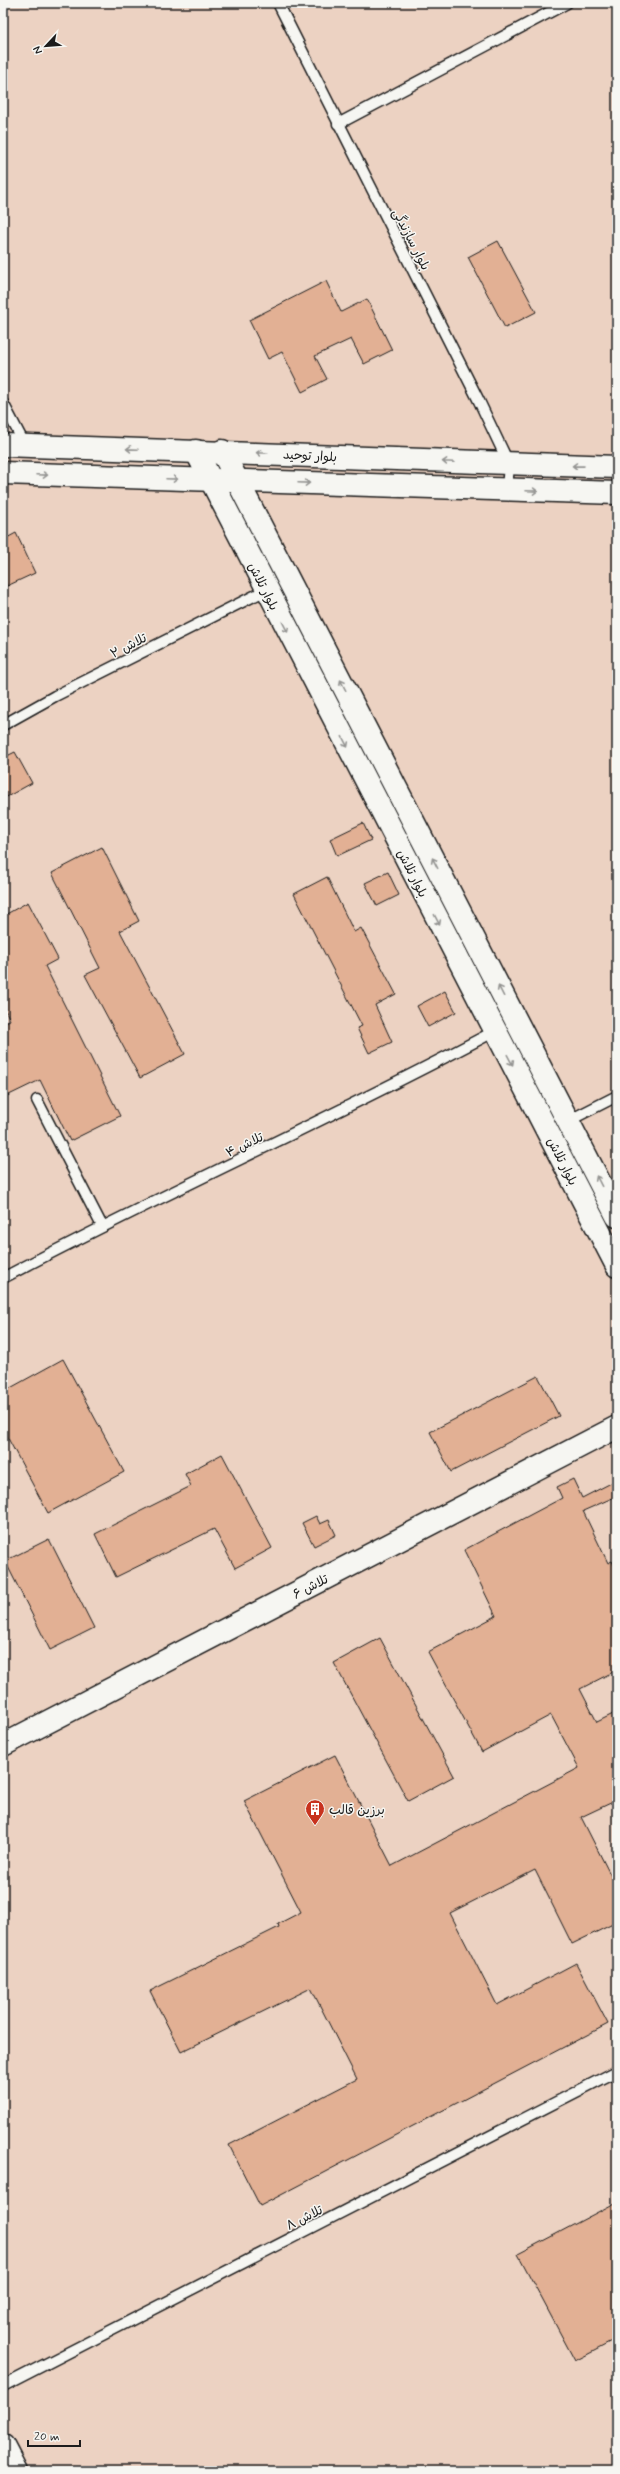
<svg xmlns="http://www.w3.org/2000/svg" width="620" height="2474" font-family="Mynerve,'Playpen Sans Arabic',sans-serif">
	<rect width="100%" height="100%" fill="#f0e1d6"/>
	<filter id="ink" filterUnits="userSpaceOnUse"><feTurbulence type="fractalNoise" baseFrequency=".025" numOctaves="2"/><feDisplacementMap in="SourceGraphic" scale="8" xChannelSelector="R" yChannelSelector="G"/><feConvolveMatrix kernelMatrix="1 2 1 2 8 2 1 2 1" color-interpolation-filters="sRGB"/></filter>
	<g filter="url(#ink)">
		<rect fill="#ecd2c2" x="3" y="3" width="614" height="2468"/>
		<g fill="#e2b094" stroke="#1c1c1c">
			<polygon points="498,241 536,312 505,328 468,257"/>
			<polygon points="326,281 341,312 367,299 392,350 364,364 351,339 315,356 327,379 302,392 282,352 268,359 249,320"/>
			<polygon points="16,533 35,573 7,586 3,577 3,540"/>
			<polygon points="15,752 32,783 3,799 3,758"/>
			<polygon points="363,823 371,840 337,856 330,839"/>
			<polygon points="102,847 139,921 120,931 185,1054 140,1078 85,975 100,968 52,873"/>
			<polygon points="388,872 399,895 377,906 365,883"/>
			<polygon points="327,877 354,932 361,928 396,994 375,1005 392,1042 369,1053 357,1028 362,1026 294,894"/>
			<polygon points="28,902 58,959 45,966 120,1116 70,1141 40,1080 7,1096 3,1088 3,1023 10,1020 3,1005 3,916"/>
			<polygon points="445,991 456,1012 428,1027 417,1006"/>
			<polygon points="63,1359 124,1472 48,1513 3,1429 3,1392"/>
			<polygon points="538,1376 559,1416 451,1472 430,1432"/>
			<polygon points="222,1454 272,1548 235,1568 214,1529 116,1577 95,1534 191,1486 185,1474"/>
			<polygon points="573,1479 582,1498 617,1480 617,1496 583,1511 608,1563 612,1561 617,1571 617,1670 580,1689 597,1722 617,1712 617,1800 581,1817 617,1888 617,1922 572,1944 535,1870 450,1913 497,2005 576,1963 608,2024 260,2206 229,2145 357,2079 311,1988 181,2052 150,1991 279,1927 278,1924 301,1912 244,1801 335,1755 392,1866 579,1768 551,1715 482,1752 428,1652 496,1616 464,1550 562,1498 557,1487"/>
			<polygon points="316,1516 320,1524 329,1520 336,1535 314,1546 302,1523"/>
			<polygon points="49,1539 94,1628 50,1650 5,1561"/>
			<polygon points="380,1638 454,1776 408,1801 334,1663"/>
			<polygon points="617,2202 617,2339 575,2361 518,2254"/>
		</g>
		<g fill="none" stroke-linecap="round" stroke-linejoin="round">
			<g stroke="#1c1c1c" stroke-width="13">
				<g id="service">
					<polyline points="278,3 479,401 509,464 507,490"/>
					<polyline points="338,124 567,3"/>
					<polyline points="3,403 25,445"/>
					<polyline points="3,725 55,696 266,590"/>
					<polyline points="37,1100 102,1226"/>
					<polyline points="568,1121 617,1096"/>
					<path d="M3,1278c162,-86 330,-160 492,-247"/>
					<polyline points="3,2386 617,2071"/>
				</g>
			</g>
			<g stroke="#1c1c1c" stroke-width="25">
				<g id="tertiary">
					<polyline points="3,445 617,467"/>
					<polyline points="196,451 617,1266"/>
					<polyline points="222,451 617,1216"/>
					<polyline points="3,473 617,493"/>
					<polyline points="3,1745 617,1427"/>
					<polyline points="3,2446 16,2471"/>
				</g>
			</g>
			<use href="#service" stroke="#f6f6f2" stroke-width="10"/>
			<use href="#tertiary" stroke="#f6f6f2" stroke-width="22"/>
		</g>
		<defs><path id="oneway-shaft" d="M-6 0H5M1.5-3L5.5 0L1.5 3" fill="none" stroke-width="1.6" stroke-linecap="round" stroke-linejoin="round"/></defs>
		<g stroke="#949492">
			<use href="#oneway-shaft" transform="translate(132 449) rotate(-178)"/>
			<use href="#oneway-shaft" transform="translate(262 453) rotate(-177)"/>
			<use href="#oneway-shaft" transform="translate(448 462) rotate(-177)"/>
			<use href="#oneway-shaft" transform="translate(578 466) rotate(-179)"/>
			<use href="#oneway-shaft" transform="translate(42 475) rotate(2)"/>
			<use href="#oneway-shaft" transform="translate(172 479) rotate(2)"/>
			<use href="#oneway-shaft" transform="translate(304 483) rotate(2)"/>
			<use href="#oneway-shaft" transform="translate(532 491) rotate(2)"/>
			<use href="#oneway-shaft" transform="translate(285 627) rotate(63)"/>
			<use href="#oneway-shaft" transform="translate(343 685) rotate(-117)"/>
			<use href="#oneway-shaft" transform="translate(345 742) rotate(63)"/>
			<use href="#oneway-shaft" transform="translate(435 863) rotate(-117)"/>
			<use href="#oneway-shaft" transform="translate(437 920) rotate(63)"/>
			<use href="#oneway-shaft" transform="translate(501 991) rotate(-117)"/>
			<use href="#oneway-shaft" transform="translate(510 1060) rotate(62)"/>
			<use href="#oneway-shaft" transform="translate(599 1181) rotate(-117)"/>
		</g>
	</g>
	<defs>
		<g id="building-pin" transform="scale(1)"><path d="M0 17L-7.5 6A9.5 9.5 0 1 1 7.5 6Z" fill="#c8321e" stroke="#f6f6f2"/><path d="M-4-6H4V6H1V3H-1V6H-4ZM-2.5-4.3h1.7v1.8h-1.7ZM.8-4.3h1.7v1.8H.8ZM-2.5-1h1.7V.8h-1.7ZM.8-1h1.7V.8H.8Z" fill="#fff"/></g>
	</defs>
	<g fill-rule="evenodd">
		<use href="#building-pin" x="315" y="1809"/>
	</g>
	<g text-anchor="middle" stroke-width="3" stroke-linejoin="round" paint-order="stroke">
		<g font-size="13" fill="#1c1c1c" stroke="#f6f6f2">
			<text transform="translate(412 239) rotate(63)" y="5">بلوار سازندگی</text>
			<text transform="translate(310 455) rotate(3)" y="5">بلوار توحید</text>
			<text transform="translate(264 586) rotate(63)" y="5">بلوار تلاش</text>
			<text transform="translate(128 645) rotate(-27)" y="5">تلاش ۲</text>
			<text transform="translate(413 873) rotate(63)" y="5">بلوار تلاش</text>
			<text transform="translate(244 1144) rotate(-26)" y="5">تلاش ۴</text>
			<text transform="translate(563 1161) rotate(63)" y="5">بلوار تلاش</text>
			<text transform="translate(310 1586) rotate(-27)" y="5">تلاش ۶</text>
			<text transform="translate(304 2217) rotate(-27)" y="5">تلاش ۸</text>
		</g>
		<g font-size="13" fill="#1c1c1c" stroke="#f6f6f2" text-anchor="start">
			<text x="329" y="1814">برزین قالب</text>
		</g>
	</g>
	<rect width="620" height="2474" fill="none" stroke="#f6f6f2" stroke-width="16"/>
	<rect x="8" y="8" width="604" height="2458" fill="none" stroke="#1c1c1c" stroke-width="1.5" filter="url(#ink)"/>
	<g transform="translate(46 46) rotate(244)" stroke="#f6f6f2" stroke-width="3" paint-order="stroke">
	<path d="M0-3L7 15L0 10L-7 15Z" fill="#1c1c1c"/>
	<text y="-6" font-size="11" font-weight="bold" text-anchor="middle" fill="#1c1c1c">N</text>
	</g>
	<path d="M28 2440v6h52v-6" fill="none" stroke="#1c1c1c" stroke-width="2"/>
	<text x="34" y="2440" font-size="12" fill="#1c1c1c" stroke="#f6f6f2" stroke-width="3" paint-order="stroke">20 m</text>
</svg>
